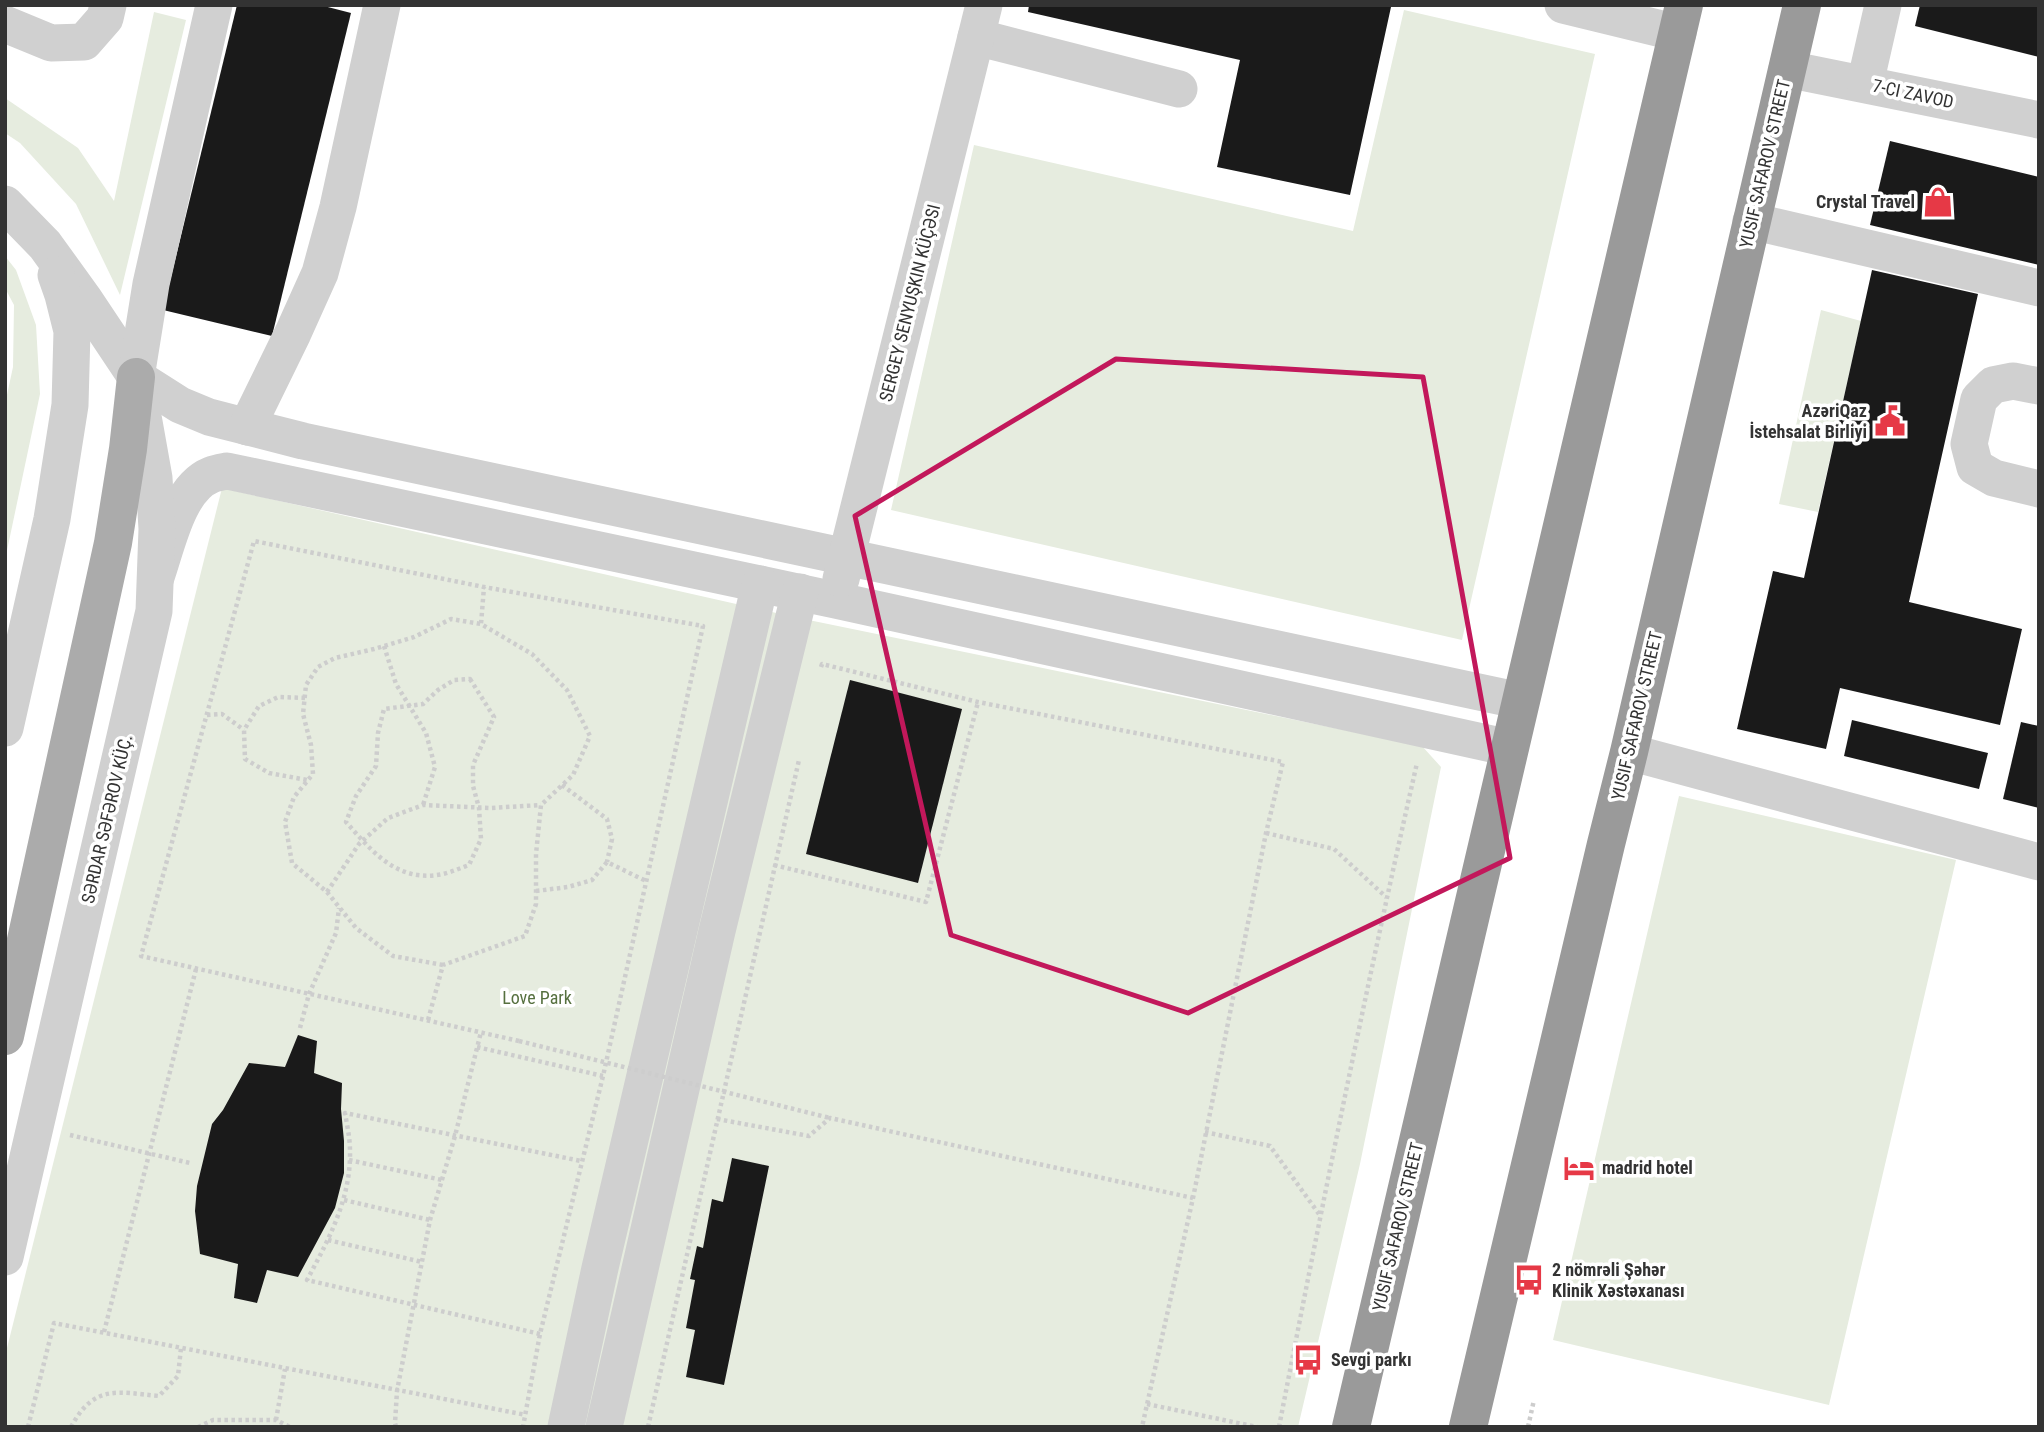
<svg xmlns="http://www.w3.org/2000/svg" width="2044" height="1432" font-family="'Roboto Condensed',sans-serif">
	<rect width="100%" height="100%" fill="#fff"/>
	<g fill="#e6ecdf">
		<polygon points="1404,10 1595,54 1462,640 891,510 974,145 1353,231"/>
		<polygon points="154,12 186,20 120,295 76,204 20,143 5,133 5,98 78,148 114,201"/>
		<polygon points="5,256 16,270 36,325 40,394 5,560 5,404 13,367 14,305 5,288"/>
		<polygon points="1821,310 1861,321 1818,512 1779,504"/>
		<polygon points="222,488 794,617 1422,746 1441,767 1360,1164 1298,1427 5,1427 5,1356"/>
		<polygon points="1679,796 1956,860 1829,1405 1553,1340"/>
	</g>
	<g fill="#1a1a1a">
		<polygon points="237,5 320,5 351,13 272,336 163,310"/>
		<polygon points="1029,5 1384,5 1391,7 1350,195 1217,167 1240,60 1028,12"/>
		<polygon points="1920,5 2039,5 2039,57 1915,26"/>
		<polygon points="1890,141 2039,177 2039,265 1870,225"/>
		<polygon points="1872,270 1978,294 1909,602 2022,629 2000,725 1840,688 1826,749 1737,729 1773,571 1804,578"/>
		<polygon points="850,680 962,709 918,883 806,854"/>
		<polygon points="1852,720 1988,753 1979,789 1844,756"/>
		<polygon points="2021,722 2039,726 2039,808 2003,799"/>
		<polygon points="298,1035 317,1041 314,1073 342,1083 341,1109 344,1141 344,1173 335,1208 298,1277 267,1270 257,1303 234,1298 238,1264 200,1254 195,1211 197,1186 212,1124 223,1110 249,1063 285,1067"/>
		<polygon points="732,1158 769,1166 724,1385 686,1377 695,1330 686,1328 695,1280 690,1279 697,1246 703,1248 712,1199 723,1202"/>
	</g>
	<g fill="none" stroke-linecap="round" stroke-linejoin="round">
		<g stroke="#cdcdcd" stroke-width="4.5" stroke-dasharray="3.5 3.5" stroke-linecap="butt">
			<polyline points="384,646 396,684 426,733 435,767 423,805"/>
			<polyline points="821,667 822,664 978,702 1283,762 1266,833 1193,1198 1142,1427"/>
			<path d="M470,679l24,38 -21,48v21l6,22 2,31 -12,26c-11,4 -22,9 -32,10 -42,6 -67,-26 -91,-53l10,-26 20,-30 2,-33 6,-24 39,-5 15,-14 16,-10z"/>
			<polyline points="305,698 278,697 259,706 244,730 245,759 269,773 307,780"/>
			<polyline points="207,715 222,714 244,730"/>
			<polyline points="562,785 607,819 612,839 607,862"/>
			<polyline points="1266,833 1334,849 1386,897"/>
			<polyline points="774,865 926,902 978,702"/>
			<polyline points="536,891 568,887 592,880 607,862 646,881"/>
			<polyline points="327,892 359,844 388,818 423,805 490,808 541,805"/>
			<polyline points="443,965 393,956 356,928 327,892 292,863 285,822 294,797 313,774 311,745 303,714 306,685 318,667 335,658 374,649 414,637 451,619 481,624"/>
			<polyline points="428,1020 443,965 525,936 536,904 536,854 541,805 573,775 590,736 567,690 532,654 481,624 484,587"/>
			<polyline points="300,1028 309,994 336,933 339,908"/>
			<polyline points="519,1041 141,956 254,541 484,587 703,626 603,1076 540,1334 523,1427"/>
			<polyline points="477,1047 603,1076"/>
			<polyline points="717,1119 809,1136 830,1118 1193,1198"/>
			<polyline points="1205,1132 1270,1146 1319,1214"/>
			<polyline points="70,1135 190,1163"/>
			<polyline points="349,1160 442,1180"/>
			<polyline points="344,1200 430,1220"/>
			<polyline points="328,1240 422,1262"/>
			<polyline points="104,1332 196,969"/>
			<path d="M540,1334l-233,-54c22,-41 44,-82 43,-129 0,-13 -3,-26 -5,-38l236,48"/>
			<polyline points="1147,1404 1257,1427"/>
			<polyline points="276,1420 285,1369"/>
			<polyline points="28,1427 54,1323 526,1415"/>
			<path d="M71,1427c23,-43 46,-35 88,-31l19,-20 3,-28"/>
			<polyline points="198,1427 213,1420 276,1420 290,1427"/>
			<polyline points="396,1427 395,1423 397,1391 430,1220 455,1136 481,1032"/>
			<polyline points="648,1427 799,760"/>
			<path d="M1279,1427c43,-222 88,-444 138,-664"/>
			<polyline points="1528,1427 1534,1400"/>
		</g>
		<g stroke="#d0d0d0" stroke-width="37">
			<polyline points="1563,5 1678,33"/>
			<polyline points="5,24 51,43 84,42 105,18 108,5"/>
			<polyline points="976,37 1179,89"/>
			<polyline points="1787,69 2039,120"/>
			<polyline points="1865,84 1883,5"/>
			<polyline points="5,204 45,245 84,299 136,377 180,405 209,417 303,441 1521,701"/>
			<polyline points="1751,221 2039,288"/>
			<polyline points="2039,386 2013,381 1993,385 1979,399 1969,444 1975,467 1994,478 2039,489"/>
			<polyline points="247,427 293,333 320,273 338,207 382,5"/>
			<path d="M156,577c11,-31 22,-89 55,-102 5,-2 11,-3 16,-4l608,129 675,148"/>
			<polyline points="841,579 984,5"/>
			<polyline points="5,728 52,519 70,405 72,331 63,295 56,275"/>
			<polyline points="1629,752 2039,862"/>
			<polyline points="5,1257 154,611 157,529 154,478 136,377 151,284 214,5"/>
			<polyline points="566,1427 600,1268 760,584"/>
			<polyline points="604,1427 717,931 800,592"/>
		</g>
		<polyline stroke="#ababab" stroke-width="38" points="5,1036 113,543 128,449 136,377"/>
		<g stroke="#9a9a9a" stroke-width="38">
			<polyline points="1351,1427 1684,5"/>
			<polyline points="1468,1427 1606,844 1629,752 1802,5"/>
		</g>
		<polyline stroke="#cdcdcd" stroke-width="4.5" stroke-dasharray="3.5 3.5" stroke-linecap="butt" points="519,1041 830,1118"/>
	</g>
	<path fill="none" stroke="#c2185b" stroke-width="5" stroke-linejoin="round" d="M1116,359l307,18 87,481 -322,155 -237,-78 -96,-419z"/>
	<defs>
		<g id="shop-bare" transform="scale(2.415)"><path d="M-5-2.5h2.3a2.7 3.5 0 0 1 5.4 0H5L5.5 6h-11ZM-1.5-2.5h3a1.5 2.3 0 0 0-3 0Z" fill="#e63946" stroke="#fff" stroke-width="2.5" paint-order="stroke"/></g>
		<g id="civic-bare" transform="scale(2.415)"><path d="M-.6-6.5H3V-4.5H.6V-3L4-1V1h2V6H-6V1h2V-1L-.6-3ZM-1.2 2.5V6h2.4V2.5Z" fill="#e63946" stroke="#fff" stroke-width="2.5" paint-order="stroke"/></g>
		<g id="hotel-bare" transform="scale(2.415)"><path d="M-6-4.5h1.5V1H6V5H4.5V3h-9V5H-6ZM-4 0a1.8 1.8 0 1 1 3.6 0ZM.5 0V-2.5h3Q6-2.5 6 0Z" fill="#e63946" stroke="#fff" stroke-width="2.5" paint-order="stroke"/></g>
		<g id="bus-bare" transform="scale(2.415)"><path d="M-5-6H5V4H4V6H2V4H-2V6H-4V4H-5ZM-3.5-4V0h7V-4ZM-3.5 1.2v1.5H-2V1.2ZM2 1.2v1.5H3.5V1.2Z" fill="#e63946" stroke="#fff" stroke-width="2.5" paint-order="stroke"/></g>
	</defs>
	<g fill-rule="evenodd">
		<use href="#shop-bare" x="1938" y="202"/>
		<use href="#civic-bare" x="1890" y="421"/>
		<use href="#hotel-bare" x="1579" y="1168"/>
		<use href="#bus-bare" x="1529" y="1280"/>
		<use href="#bus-bare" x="1308" y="1360"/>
	</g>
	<g text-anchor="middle" stroke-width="7" stroke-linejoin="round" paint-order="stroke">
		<g font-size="18" fill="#333" stroke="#fff">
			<text transform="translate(1913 94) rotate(12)" y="6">7-CI ZAVOD</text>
			<text transform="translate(1765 164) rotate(-77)" y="6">YUSIF SAFAROV STREET</text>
			<text transform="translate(910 303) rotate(-76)" y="6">SERGEY SENYUŞKIN KÜÇƏSI</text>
			<text transform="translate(1637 716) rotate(-77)" y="6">YUSIF SAFAROV STREET</text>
			<text transform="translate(107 819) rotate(-77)" y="6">SƏRDAR SƏFƏROV KÜÇ.</text>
			<text transform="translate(1398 1227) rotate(-77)" y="6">YUSIF SAFAROV STREET</text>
		</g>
		<g font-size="18" font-weight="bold" fill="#333" stroke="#fff" text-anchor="start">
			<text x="1915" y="208" text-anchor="end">Crystal Travel</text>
			<text x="1867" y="417" text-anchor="end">AzəriQaz<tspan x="1867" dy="21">İstehsalat Birliyi</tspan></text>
			<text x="1602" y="1174">madrid hotel</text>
			<text x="1552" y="1276">2 nömrəli Şəhər<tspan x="1552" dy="21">Klinik Xəstəxanası</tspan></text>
			<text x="1331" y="1366">Sevgi parkı</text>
		</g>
		<g font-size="18" fill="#56703f" stroke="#fff">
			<text x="537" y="1004">Love Park</text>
		</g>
	</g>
	<rect width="2044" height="1432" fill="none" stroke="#333333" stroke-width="14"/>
</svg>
